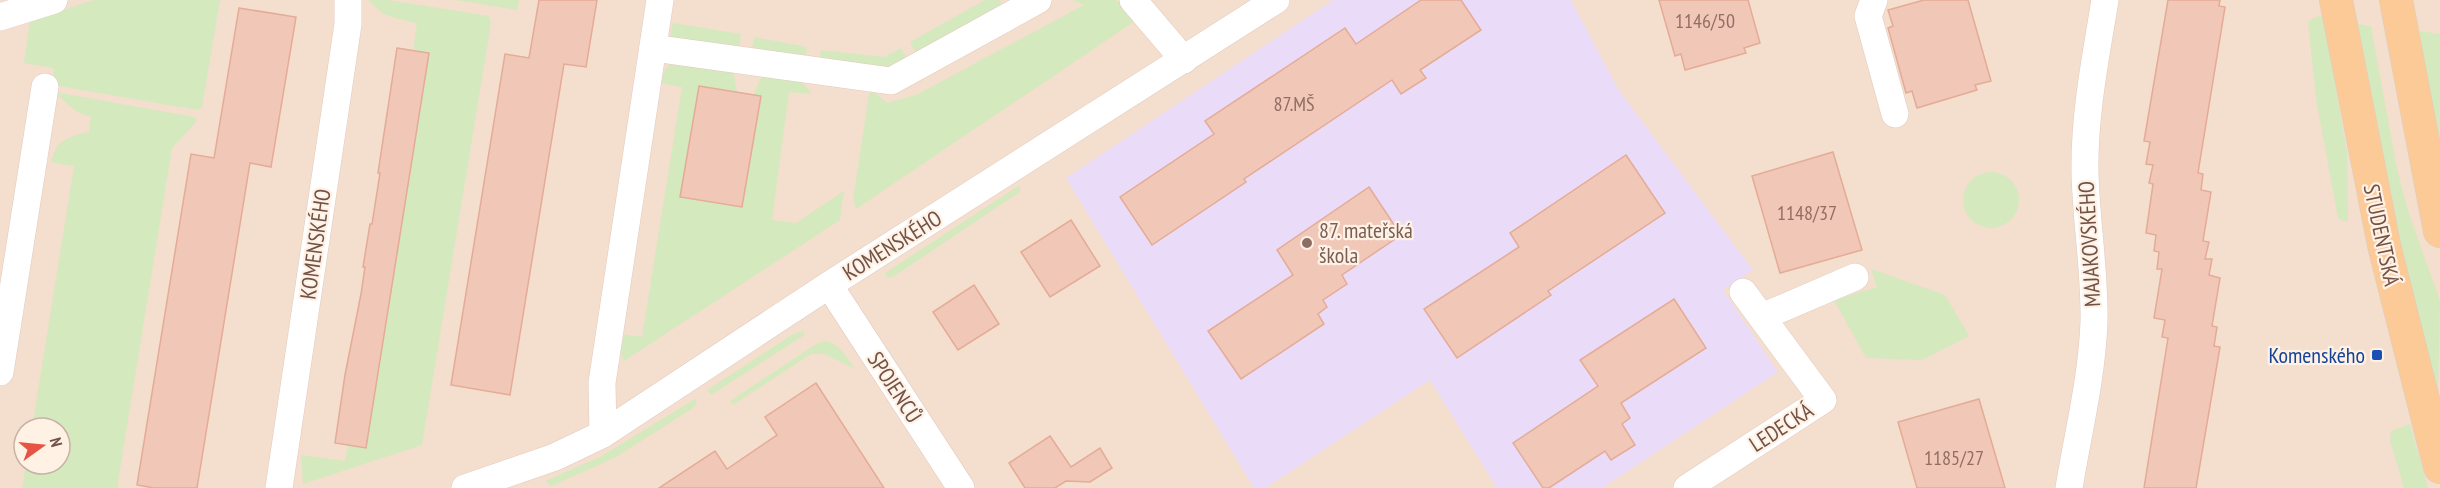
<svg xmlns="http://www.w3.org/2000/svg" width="2440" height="488" font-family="'PT Sans Narrow',sans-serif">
	<rect width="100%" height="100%" fill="#fceddf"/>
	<path fill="#f4dece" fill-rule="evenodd" d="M0,0h2440v488h-2440zM24,428h36v36h-36z"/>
	<polygon fill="#eadcf8" points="1333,0 1571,0 1618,89 1753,270 1723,290 1778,372 1602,488 1497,488 1430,380 1265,488 1254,488 1066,178"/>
	<g fill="#d5e9be">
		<polygon points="94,0 220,0 202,107 198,110 53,85 54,68 24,63 30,20"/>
		<path d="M369,0h19l101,16 2,7 -69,422 -119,39 -2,-29 44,6 3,-16 18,3 63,-395 -16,-3 4,-27c-19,-4 -36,-6 -48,-23z"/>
		<polygon points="455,0 519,0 517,10"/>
		<polygon points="985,0 999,0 1004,9 918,57 910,42"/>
		<polygon points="1072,0 1116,0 1138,19 856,209 853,199 870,88 887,103 916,95 1084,5"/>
		<polygon points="2323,16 2347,152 2348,221 2346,222 2338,218 2316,99 2308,22 2315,17"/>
		<polygon points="673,23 741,34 739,49 670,38"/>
		<polygon points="2358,24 2371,26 2397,169 2408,211 2440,301 2438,395 2400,240"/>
		<polygon points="2419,31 2440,34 2440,151"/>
		<polygon points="754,37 807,47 805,61 752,52"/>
		<polygon points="901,48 908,61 890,69 819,61 821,50 884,57"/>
		<path d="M675,61l58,9 4,22 -38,-6 -18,110 61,11 19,-111 -8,-1 8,-17 8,-6c19,3 33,4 42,22l-22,-2 -17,128 24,3 48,-32 -4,29 -216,141 -5,-12 1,-15 22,3 40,-250 -22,-4 5,-14z"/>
		<path d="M54,92l141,25 2,4 -25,27 -55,340h-95l4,-24h34v-36h-28l42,-262 -23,-4c5,-22 18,-26 38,-30l2,-15 -14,-5z"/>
		<circle cx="1991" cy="200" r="28"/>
		<polygon points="1020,185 1020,192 896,275 888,278 885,273"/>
		<polygon points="1871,269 1945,295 1969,336 1922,360 1866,358 1834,300 1877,287"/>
		<polygon points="804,331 803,336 711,395 707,390 793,334"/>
		<path d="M824,341c16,2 22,16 31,28l-30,-15h-14l-78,51 -3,-4 86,-57z"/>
		<polygon points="695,399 697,404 693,408 616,457 551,486 545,481 600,457"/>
		<polygon points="2410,424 2428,488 2404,488 2390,440 2391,431"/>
	</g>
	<g fill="#f1c7b7" stroke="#e4ab97" stroke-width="1.5">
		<polygon points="539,0 597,0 586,67 564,64 510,395 451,385 505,54 529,58"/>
		<polygon points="1421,0 1461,0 1481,30 1420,70 1426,78 1401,94 1392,80 1244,179 1246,182 1152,245 1120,197 1214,134 1205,121 1345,28 1356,44"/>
		<polygon points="1659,0 1748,0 1760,43 1744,48 1746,53 1685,70 1681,54 1675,56"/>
		<polygon points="1924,0 1968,0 1991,81 1975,85 1977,90 1917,108 1912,91 1906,93 1888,28 1893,26 1888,10"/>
		<polygon points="2168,0 2220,0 2219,6 2225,7 2198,173 2203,174 2201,190 2211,192 2203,241 2209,242 2205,259 2212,259 2209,275 2220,278 2212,326 2217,327 2214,346 2220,347 2196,488 2144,488 2168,338 2162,337 2165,320 2154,318 2162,269 2157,269 2159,252 2154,251 2156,235 2146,233 2153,184 2149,183 2153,165 2146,164 2150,142 2144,141"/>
		<polygon points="239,8 296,17 271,167 250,163 197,488 154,488 137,485 191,154 214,158"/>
		<polygon points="397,48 429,53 366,448 335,443 345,375 361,294 365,267 363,267 370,224 372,224 380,173 378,173"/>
		<polygon points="699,86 761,96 742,207 680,197"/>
		<polygon points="1833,152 1862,250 1780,273 1752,176"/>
		<polygon points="1626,155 1665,213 1548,291 1551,295 1457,358 1424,309 1519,247 1510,233"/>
		<polygon points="1369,187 1401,235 1342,275 1347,284 1323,300 1327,307 1318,314 1324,324 1241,379 1208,331 1293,275 1277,250"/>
		<polygon points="1071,220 1100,266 1050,297 1021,252"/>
		<polygon points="974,285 999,324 958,350 933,312"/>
		<polygon points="1674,299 1706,348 1621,403 1630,418 1622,424 1635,445 1611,460 1605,451 1549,488 1543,488 1513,443 1598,386 1580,360"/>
		<polygon points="816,383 884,488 659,488 715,451 727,469 777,435 765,417"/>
		<polygon points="1979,399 2005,488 1917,488 1898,422"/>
		<polygon points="1050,436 1071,467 1100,448 1112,468 1090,482 1066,481 1055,488 1025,488 1009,463"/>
	</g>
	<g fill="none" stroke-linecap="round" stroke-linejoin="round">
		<g stroke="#e2cabe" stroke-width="28">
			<g id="street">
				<polyline points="1133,0 1184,60"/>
				<polyline points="1874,0 1868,16 1895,114"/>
				<polyline points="0,17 54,0"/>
				<polyline points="653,48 891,81 1038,0"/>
				<polyline points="829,285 961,488"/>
				<polyline points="1762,317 1855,277"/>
				<polyline points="0,372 45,87"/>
				<polyline points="603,434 602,383 660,0"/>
				<polyline points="279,488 348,24 348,0"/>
				<polyline points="465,488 555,457 603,434 829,285 1276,0"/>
				<polyline points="1687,488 1823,400 1743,292"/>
				<path d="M2069,488c9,-55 23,-111 25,-166 1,-51 -8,-100 -9,-150 -1,-58 11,-116 20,-172"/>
			</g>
		</g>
		<g stroke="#d8cecb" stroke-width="34">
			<g id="primary">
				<polyline points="2336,0 2384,245 2440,467"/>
				<polyline points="2396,0 2440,231"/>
			</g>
		</g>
		<use href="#street" stroke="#fff" stroke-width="27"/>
		<use href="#primary" stroke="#fcca97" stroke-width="33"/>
	</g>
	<circle fill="#8d6e63" stroke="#fff2e5" stroke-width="2" cx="1307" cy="243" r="6"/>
	<rect fill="#1a4fb4" stroke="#fff2e5" stroke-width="2" x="2371" y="349" width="12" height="12" rx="3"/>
	<g text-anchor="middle" stroke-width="4.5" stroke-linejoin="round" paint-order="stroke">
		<g font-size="20" fill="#926e63">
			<text x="1705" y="28">1146/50</text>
			<text x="1294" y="111">87.MŠ</text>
			<text x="1807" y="220">1148/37</text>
			<text x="1954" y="465">1185/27</text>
		</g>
		<g font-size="22" fill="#785e54" stroke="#fff2e5" text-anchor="start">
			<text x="1319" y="238">87. mateřská<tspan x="1319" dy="25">škola</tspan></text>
		</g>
		<g font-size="22" fill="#725147" stroke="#fff2e5">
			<text transform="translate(2382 235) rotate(78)" y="8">STUDENTSKÁ</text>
			<text transform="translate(315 244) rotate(-82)" y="8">KOMENSKÉHO</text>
			<text transform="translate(2089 244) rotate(-93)" y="8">MAJAKOVSKÉHO</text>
			<text transform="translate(892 245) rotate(-32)" y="8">KOMENSKÉHO</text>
			<text transform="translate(895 387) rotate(57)" y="8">SPOJENCŮ</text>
			<text transform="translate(1781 427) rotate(-33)" y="8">LEDECKÁ</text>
		</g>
		<g font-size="22" fill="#164399" stroke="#fff2e5" text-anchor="end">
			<text x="2365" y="363">Komenského</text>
		</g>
	</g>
	<g transform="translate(42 446) rotate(75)"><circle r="28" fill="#fff2e5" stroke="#c7b2a6" stroke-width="1.5"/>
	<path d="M0-4.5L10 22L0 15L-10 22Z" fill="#e75443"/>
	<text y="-9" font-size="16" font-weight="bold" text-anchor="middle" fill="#725147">N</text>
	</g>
</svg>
